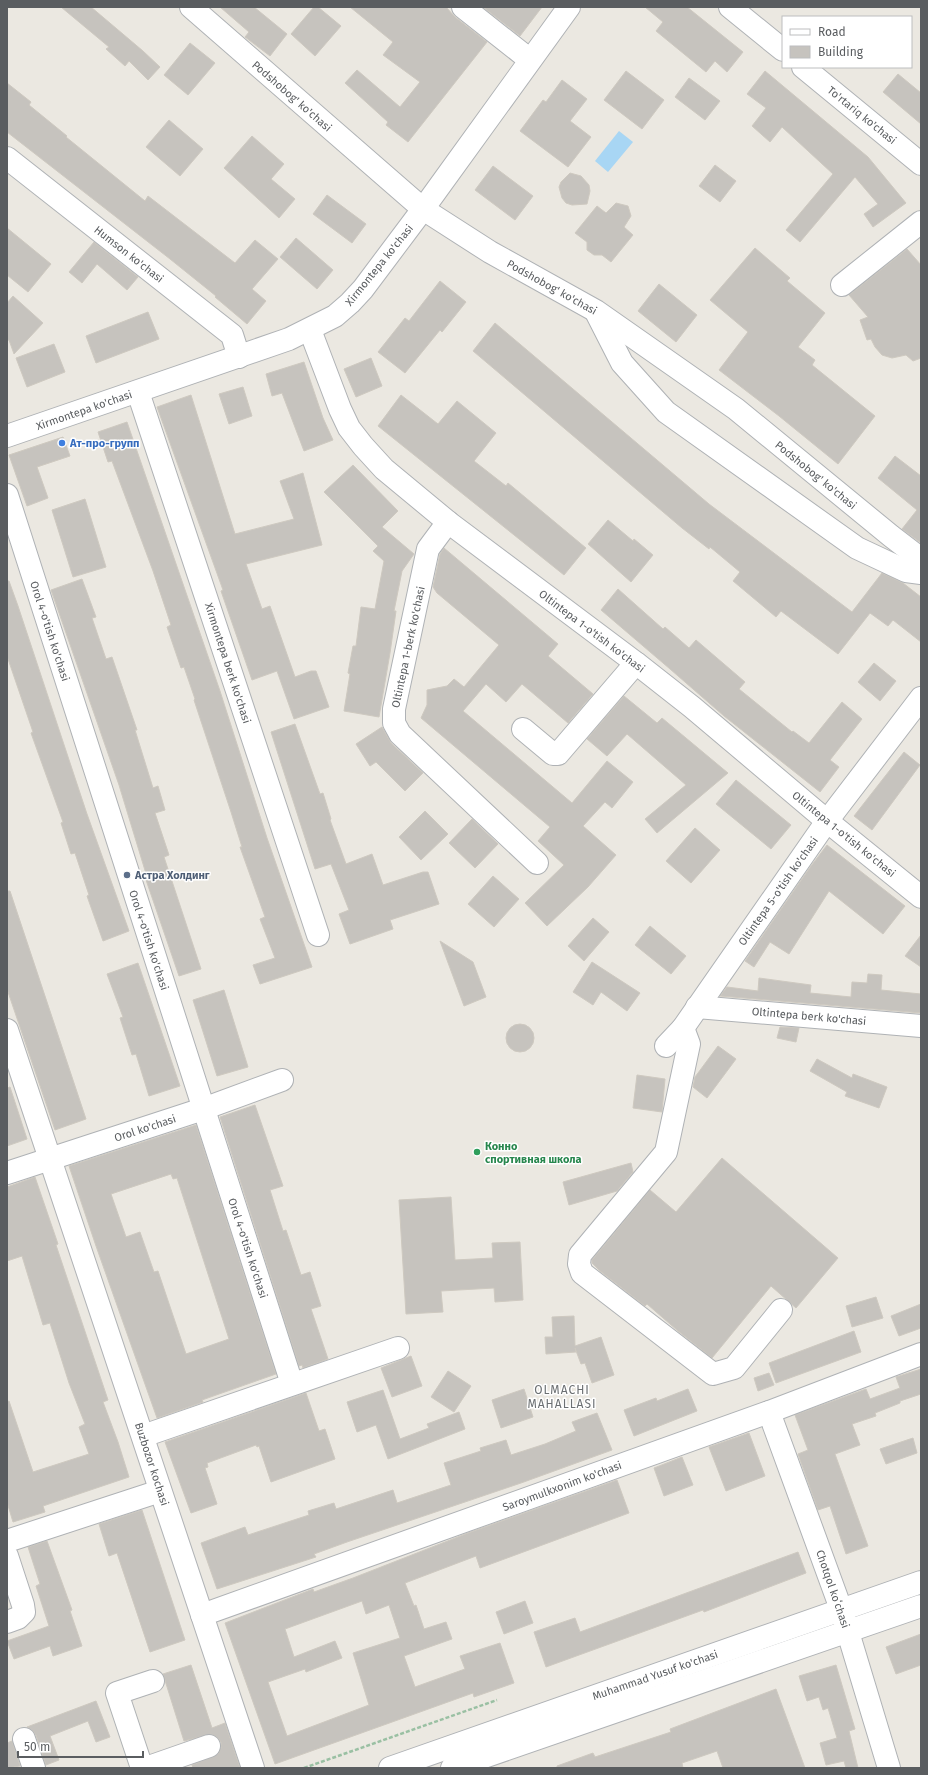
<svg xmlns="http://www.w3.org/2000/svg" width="928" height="1775" font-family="'Fira Sans',sans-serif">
	<rect width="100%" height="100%" fill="#ebe8e1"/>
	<polygon fill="#a8d6f4" points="619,131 633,142 608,172 595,161"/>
	<g fill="#c6c3be" stroke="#cec9c0" fill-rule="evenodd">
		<polygon points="61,7 91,7 143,51 160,67 148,80 129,61 125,66 106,49 109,47"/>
		<polygon points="220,7 254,7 287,34 270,56 245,37 249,32"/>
		<polygon points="314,7 318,7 341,26 315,56 291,34"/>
		<polygon points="350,7 446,7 455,17 487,42 408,142 386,125 388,122 345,83 357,70 400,107 420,82 383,55 393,42"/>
		<polygon points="483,7 542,7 520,36"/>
		<polygon points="645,7 687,7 743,52 727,72 715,61 706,72 656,31 663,22"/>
		<polygon points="190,43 215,63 188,95 164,75"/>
		<polygon points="626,71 664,100 642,129 604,100"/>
		<polygon points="765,71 868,157 906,203 873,227 864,214 878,204 855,177 800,242 786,230 833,174 782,127 770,142 752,126 766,108 747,94"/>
		<polygon points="898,74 921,93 921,124 883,92"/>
		<polygon points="689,78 720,101 705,120 675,97"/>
		<polygon points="562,80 587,99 570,121 591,137 568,167 520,131 543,100 546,102"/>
		<polygon points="7,83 31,102 29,105 67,136 66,137 145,201 148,196 235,263 255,240 278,259 252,289 266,301 247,324 215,297 216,296 170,259 7,132"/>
		<polygon points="169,120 203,149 180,176 146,147"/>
		<polygon points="252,136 284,164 271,179 295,199 279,218 224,168"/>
		<polygon points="715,165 736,181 720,202 699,186"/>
		<polygon points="493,166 533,196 515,220 475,190"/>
		<polygon points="570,173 581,176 589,185 590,191 587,204 572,205 566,203 562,198 559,187 561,182"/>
		<polygon points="327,195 366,224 352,243 313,214"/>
		<polygon points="616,203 628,206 631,216 624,227 633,235 611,262 602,255 594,255 587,250 587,242 575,233 597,206 606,213"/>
		<polygon points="7,228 51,264 28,292 7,275"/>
		<polygon points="296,238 333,270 317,289 280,257"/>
		<polygon points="94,242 138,277 127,290 97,264 82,283 69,272"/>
		<polygon points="755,248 790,278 787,281 825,313 798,347 815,360 812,365 875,416 838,464 779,416 719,370 748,332 710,300"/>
		<polygon points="907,249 921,265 921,358 913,361 906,355 892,358 882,355 875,347 871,339 867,340 860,320 868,317 849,295"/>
		<polygon points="440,281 466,302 442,332 440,330 405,373 378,352 405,318 409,321"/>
		<polygon points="659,284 697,315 676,342 638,311"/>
		<polygon points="13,296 43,323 14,354 9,340 7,340 7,303"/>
		<polygon points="148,312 159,339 96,363 86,336"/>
		<polygon points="495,323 709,504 852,612 882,573 903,583 921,597 921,642 893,620 888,626 870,613 838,654 781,611 776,617 733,581 740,572 710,547 709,549 682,528 473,351"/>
		<polygon points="54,344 65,372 27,387 16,358"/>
		<polygon points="371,358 382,386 356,397 344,369"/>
		<polygon points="304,362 323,418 333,440 304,451 282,393 272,396 266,374"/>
		<polygon points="243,387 252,416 229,424 219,394"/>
		<polygon points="191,395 235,534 294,519 280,481 303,473 322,545 246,564 262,609 270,606 295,677 311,671 316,671 329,707 294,719 277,671 252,680 221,591 223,590 157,407"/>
		<polygon points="401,395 438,424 457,401 496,433 474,461 506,486 508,483 586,548 564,575 378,426"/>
		<polygon points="127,422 220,691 267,838 312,967 260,984 253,965 275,958 260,919 265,917 240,847 242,847 231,812 194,700 195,699 184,667 181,668 167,627 171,625 153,571 112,461 108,462 98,432"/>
		<polygon points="63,437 70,456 37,467 48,498 27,506 9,455"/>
		<polygon points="895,456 921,476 921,543 902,529 917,510 878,478"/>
		<polygon points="353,465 398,511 382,527 414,554 402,571 394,611 396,611 390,653 379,717 344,711 350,674 348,673 353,646 356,646 361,607 375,609 384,561 373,551 378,546 324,492"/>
		<polygon points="85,499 106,567 73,577 52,510"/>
		<polygon points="608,520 633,541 634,539 653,555 631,582 588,544"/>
		<polygon points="444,548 558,644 548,656 593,694 568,723 522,684 506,702 486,684 463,711 572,803 607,761 633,782 612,808 605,802 583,826 616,855 588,887 547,926 525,903 564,865 538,841 550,827 421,718 427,705 427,690 447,686 454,679 464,687 499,645 437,593 433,587 440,554"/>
		<polygon points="82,579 96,617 92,618 106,659 112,657 137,730 135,730 153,788 158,786 165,810 155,813 169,855 164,857 201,969 179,976 145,877 147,877 119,785 51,590"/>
		<polygon points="7,581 9,581 18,606 87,814 129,931 103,941 87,896 89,895 75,853 71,854 61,823 63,822 31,733 33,732 7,656"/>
		<polygon points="618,589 663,629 665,627 689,648 696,640 745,682 739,689 792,732 793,731 809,743 842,702 862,719 830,760 839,767 820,792 724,716 670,669 601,610"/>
		<polygon points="874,663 896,681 880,701 858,682"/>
		<polygon points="624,696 657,723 662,718 728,773 657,833 645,819 686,785 627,734 607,756 587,739"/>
		<polygon points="295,724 320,794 323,793 331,819 330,820 346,864 372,854 383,885 423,872 428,872 439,904 390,920 393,929 350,944 339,914 349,910 331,864 315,869 271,732"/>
		<polygon points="382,727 391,743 423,773 405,791 376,762 370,766 356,744"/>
		<polygon points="904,752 920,765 872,830 854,816"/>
		<polygon points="736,780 791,825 771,849 716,804"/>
		<polygon points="425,811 448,834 421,860 399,837"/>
		<polygon points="472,819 498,844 475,868 449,843"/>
		<polygon points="695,828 720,850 691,883 666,861"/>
		<polygon points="827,845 905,906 883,934 829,891 789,954 770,942 754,967 745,961 811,866"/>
		<polygon points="493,876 519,899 494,927 468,904"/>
		<polygon points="7,891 10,891 86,1119 55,1130 7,989"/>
		<polygon points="593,918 609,932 584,961 568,946"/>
		<polygon points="650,926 686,956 671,974 635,945"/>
		<polygon points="921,935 921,967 905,956"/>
		<polygon points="440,941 473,962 486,997 464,1006"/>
		<polygon points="592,962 640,993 627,1011 601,992 593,1005 573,992"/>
		<polygon points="138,963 180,1086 149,1096 136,1054 132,1055 120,1018 123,1017 107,974"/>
		<polygon points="868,974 882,975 881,990 921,994 921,1013 720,996 727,987 758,991 759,978 811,985 810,993 851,997 852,982 867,983"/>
		<polygon points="224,990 248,1067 217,1076 193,1000"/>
		<circle cx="520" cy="1038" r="14"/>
		<polygon points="780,1027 799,1028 796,1042 777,1038"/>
		<polygon points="718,1046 736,1059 707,1098 693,1087 695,1077"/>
		<polygon points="817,1059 852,1078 853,1074 887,1087 879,1108 845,1096 847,1092 810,1071"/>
		<polygon points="637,1075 665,1079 662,1112 633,1108"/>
		<polygon points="10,1087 27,1139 7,1146 7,1088"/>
		<polygon points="255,1105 283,1186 270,1190 283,1231 286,1230 301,1275 310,1272 321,1306 311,1309 328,1359 303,1368 302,1365 299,1366 220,1117"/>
		<path d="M196,1125l80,249 -74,26 1,2 -46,16 -61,-172 -27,-80zM171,1174l2,5 4,-1 52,161 -43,15 -28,-83 -4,1 -14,-40 -14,5 -15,-43z"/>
		<polygon points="722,1158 838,1258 796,1308 771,1286 712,1358 678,1331 647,1304 645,1306 600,1271 592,1263 592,1260 650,1190 676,1212"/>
		<polygon points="631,1163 633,1172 617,1191 569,1205 563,1182"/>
		<polygon points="35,1177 58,1244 56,1245 108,1400 103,1402 118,1442 129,1477 43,1506 45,1512 13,1522 7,1502 7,1402 9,1401 33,1472 89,1454 79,1427 85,1424 69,1383 50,1323 43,1325 22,1256 7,1261 7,1187"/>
		<polygon points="451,1197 455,1260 493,1258 492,1243 520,1242 523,1300 495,1302 494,1288 441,1291 443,1312 406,1314 399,1200"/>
		<polygon points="876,1297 883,1318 852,1327 846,1306"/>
		<polygon points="921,1304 921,1328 899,1336 891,1316"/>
		<polygon points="574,1316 575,1346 601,1337 614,1375 592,1383 585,1363 581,1364 575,1348 576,1352 546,1354 545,1337 553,1337 552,1317"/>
		<polygon points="854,1331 861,1352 776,1383 769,1363"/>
		<polygon points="411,1356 422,1386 392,1397 381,1368"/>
		<polygon points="921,1369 921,1394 900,1401 900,1403 875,1413 876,1416 852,1424 860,1445 835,1454 868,1546 846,1554 830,1506 818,1510 798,1454 808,1450 795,1415 866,1389 870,1399 900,1388 896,1377"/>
		<polygon points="448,1371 471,1386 454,1412 431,1397"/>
		<polygon points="769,1373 774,1385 758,1391 754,1378"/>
		<polygon points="524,1389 533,1417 501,1428 492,1400"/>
		<polygon points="688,1389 697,1411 634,1436 624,1410 656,1398 657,1401"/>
		<polygon points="383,1390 400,1439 429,1428 427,1424 459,1412 465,1429 388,1459 376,1425 357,1432 347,1402"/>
		<polygon points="306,1393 319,1431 325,1429 335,1459 271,1482 259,1446 257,1447 256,1445 207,1463 208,1467 205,1468 217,1504 191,1513 165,1442"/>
		<polygon points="597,1413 612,1450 521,1483 347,1542 314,1554 316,1557 217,1589 201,1543 245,1527 248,1535 309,1515 308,1511 334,1503 336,1509 393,1490 397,1503 451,1485 444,1463 481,1451 480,1448 506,1440 511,1455 545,1444 576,1431 572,1422"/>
		<polygon points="749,1433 765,1476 726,1491 709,1447"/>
		<polygon points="913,1438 917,1453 886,1464 880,1449"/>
		<polygon points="682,1457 693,1485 664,1496 654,1468"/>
		<path d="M617,1480l12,33 -149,55 -4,-12 -71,27 9,23 2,-1 8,24 22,-7 6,17 -48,17 11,31 50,-18 -5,-13 40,-13 14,40 -40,14 -1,-4 -198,71 -50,-141 88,-34 1,3 39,-14 115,-45zM362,1601l4,13 23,-9 11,33 -47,15 16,52 -82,31 -19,-54 37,-13 1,3 36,-14 -7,-17 -41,16 -9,-28z"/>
		<polygon points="142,1510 185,1640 150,1652 117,1553 109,1556 99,1524"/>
		<polygon points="47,1541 72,1610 70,1611 82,1646 53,1656 50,1646 14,1659 7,1641 49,1626 36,1586 40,1584 28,1547"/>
		<polygon points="798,1552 806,1573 704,1612 703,1610 546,1667 534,1632 575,1618 580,1632"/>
		<polygon points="525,1601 533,1623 504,1634 496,1612"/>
		<polygon points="921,1634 921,1665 896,1674 886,1647"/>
		<polygon points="191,1665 212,1728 225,1723 240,1768 193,1768 192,1765 218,1754 221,1748 221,1742 217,1737 211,1734 184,1741 163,1674"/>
		<polygon points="836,1665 855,1729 849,1731 858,1768 846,1768 844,1761 826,1765 820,1743 837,1738 828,1708 823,1710 819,1697 807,1701 799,1676"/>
		<polygon points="776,1689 805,1768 723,1768 717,1751 682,1763 683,1768 557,1768 557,1766 593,1753 595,1757 671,1732 670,1729"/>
		<polygon points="96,1701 110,1737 96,1742 88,1721 50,1736 59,1760 46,1765 36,1735 32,1730 27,1727"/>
		<polygon points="12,1741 20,1766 7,1768 7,1743"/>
	</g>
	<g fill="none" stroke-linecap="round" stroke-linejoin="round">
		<g stroke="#afb2b5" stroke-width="24">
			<g id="minor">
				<polyline points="191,7 423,209 490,252 596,311 736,409 891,536 921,559"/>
				<polyline points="463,7 530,60"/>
				<polyline points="730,7 783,50"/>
				<polyline points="803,67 921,164"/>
				<polyline points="7,158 232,335 239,357"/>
				<polyline points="842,285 921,222"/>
				<polyline points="597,314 622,363 666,412 857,548 906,571 921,573"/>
				<polyline points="310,330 340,409 349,428 363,446 384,469 448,522 636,663 692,707 827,821 921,897"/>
				<polyline points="138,392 318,935"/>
				<polyline points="7,436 289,339 335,316 350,303 363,289 423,209 569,7"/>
				<polyline points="7,495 292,1384"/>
				<polyline points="448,522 428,549 394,709 394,723 400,734 537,863"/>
				<polyline points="523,729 553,754 558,754 636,663"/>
				<polyline points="697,1007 921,1026"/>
				<polyline points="683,1028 689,1044 666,1152 580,1255 579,1264 582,1273 713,1374 734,1368 781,1310"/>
				<polyline points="7,1030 253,1768"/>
				<polyline points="666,1046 683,1028 827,821 921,698"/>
				<polyline points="7,1173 203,1109 282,1080"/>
				<polyline points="769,1412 841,1609 889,1768"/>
				<polyline points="143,1436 398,1348"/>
				<polyline points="7,1541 160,1491"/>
				<polyline points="7,1556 23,1605 24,1612 18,1618 7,1622"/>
				<polyline points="202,1615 769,1412 921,1354"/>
				<polyline points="24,1739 34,1768"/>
				<polyline points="142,1768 117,1693 153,1681"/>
				<polyline points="146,1768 209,1746"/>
				<polyline points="390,1768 921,1582"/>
				<polyline points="452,1768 921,1606"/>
			</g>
		</g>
		<polyline stroke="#9ac0a3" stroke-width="2.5" stroke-dasharray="4 2" stroke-linecap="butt" points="304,1768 497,1700"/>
		<use href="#minor" stroke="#fff" stroke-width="22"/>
	</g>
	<circle fill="#3f7fe0" stroke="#fff" stroke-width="1.5" cx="62" cy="443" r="4"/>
	<circle fill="#5c6f8a" stroke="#fff" stroke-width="1.5" cx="127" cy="875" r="4"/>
	<circle fill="#2e9e5b" stroke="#fff" stroke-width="1.5" cx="477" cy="1152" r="4"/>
	<g text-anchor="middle" stroke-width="3" stroke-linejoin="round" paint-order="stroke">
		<g font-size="11" fill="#5a5d60" stroke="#fff">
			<text transform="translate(292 96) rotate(41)" y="4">Podshobog' ko'chasi</text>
			<text transform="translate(862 115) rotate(39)" y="4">To'rtariq ko'chasi</text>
			<text transform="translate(129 254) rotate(38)" y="4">Humson ko'chasi</text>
			<text transform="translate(379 265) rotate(-51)" y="4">Xirmontepa ko'chasi</text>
			<text transform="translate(552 287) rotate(29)" y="4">Podshobog' ko'chasi</text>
			<text transform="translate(84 410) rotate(-19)" y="4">Xirmontepa ko'chasi</text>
			<text transform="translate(816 475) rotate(39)" y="4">Podshobog' ko'chasi</text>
			<text transform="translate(50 631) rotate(72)" y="4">Orol 4-o'tish ko'chasi</text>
			<text transform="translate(592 631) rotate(37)" y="4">Oltintepa 1-o'tish ko'chasi</text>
			<text transform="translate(408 647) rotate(-78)" y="4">Oltintepa 1-berk ko'chasi</text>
			<text transform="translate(228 663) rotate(72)" y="4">Xirmontepa berk ko'chasi</text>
			<text transform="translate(844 834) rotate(39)" y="4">Oltintepa 1-o'tish ko'chasi</text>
			<text transform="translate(778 891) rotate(-55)" y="4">Oltintepa 5-o'tish ko'chasi</text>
			<text transform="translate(149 940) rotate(72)" y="4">Orol 4-o'tish ko'chasi</text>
			<text transform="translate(809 1016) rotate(5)" y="4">Oltintepa berk ko'chasi</text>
			<text transform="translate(145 1128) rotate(-18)" y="4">Orol ko'chasi</text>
			<text transform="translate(248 1248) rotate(72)" y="4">Orol 4-o'tish ko'chasi</text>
			<text transform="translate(152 1464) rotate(72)" y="4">Buzbozor kochasi</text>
			<text transform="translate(562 1486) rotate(-20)" y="4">Saroymulkxonim ko'chasi</text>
			<text transform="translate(833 1589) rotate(71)" y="4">Chotqol koʻchasi</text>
			<text transform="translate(655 1675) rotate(-19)" y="4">Muhammad Yusuf ko'chasi</text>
		</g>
		<g font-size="11" font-weight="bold" fill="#366cbe" stroke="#fff" text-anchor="start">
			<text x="70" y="447">Ат-про-групп</text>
		</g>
		<g font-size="11" font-weight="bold" fill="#4e5e75" stroke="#fff" text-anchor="start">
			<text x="135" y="879">Астра Холдинг</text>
		</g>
		<g font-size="11" font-weight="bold" fill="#27864d" stroke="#fff" text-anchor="start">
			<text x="485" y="1150">Конно<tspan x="485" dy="13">спортивная школа</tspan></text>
		</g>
		<g font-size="12" letter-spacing="1" fill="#6b6f72" stroke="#fff">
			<text x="562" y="1394">OLMACHI<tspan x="562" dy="14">MAHALLASI</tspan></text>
		</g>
	</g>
	<rect width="928" height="1775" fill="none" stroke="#5a5d60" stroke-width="16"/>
	<rect x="782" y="16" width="130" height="52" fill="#ffffff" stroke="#bdbebf"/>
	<rect x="790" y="29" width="20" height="6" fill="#ffffff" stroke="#bdbebf"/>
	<text x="818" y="36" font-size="12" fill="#5a5d60">Road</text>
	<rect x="790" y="46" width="20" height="12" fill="#c6c3be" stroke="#bdbebf"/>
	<text x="818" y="56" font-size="12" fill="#5a5d60">Building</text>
	<path d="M18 1751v6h125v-6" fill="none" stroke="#5a5d60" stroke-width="2"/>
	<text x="24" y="1751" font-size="12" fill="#5a5d60" stroke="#ffffff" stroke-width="3" paint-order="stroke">50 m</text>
</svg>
